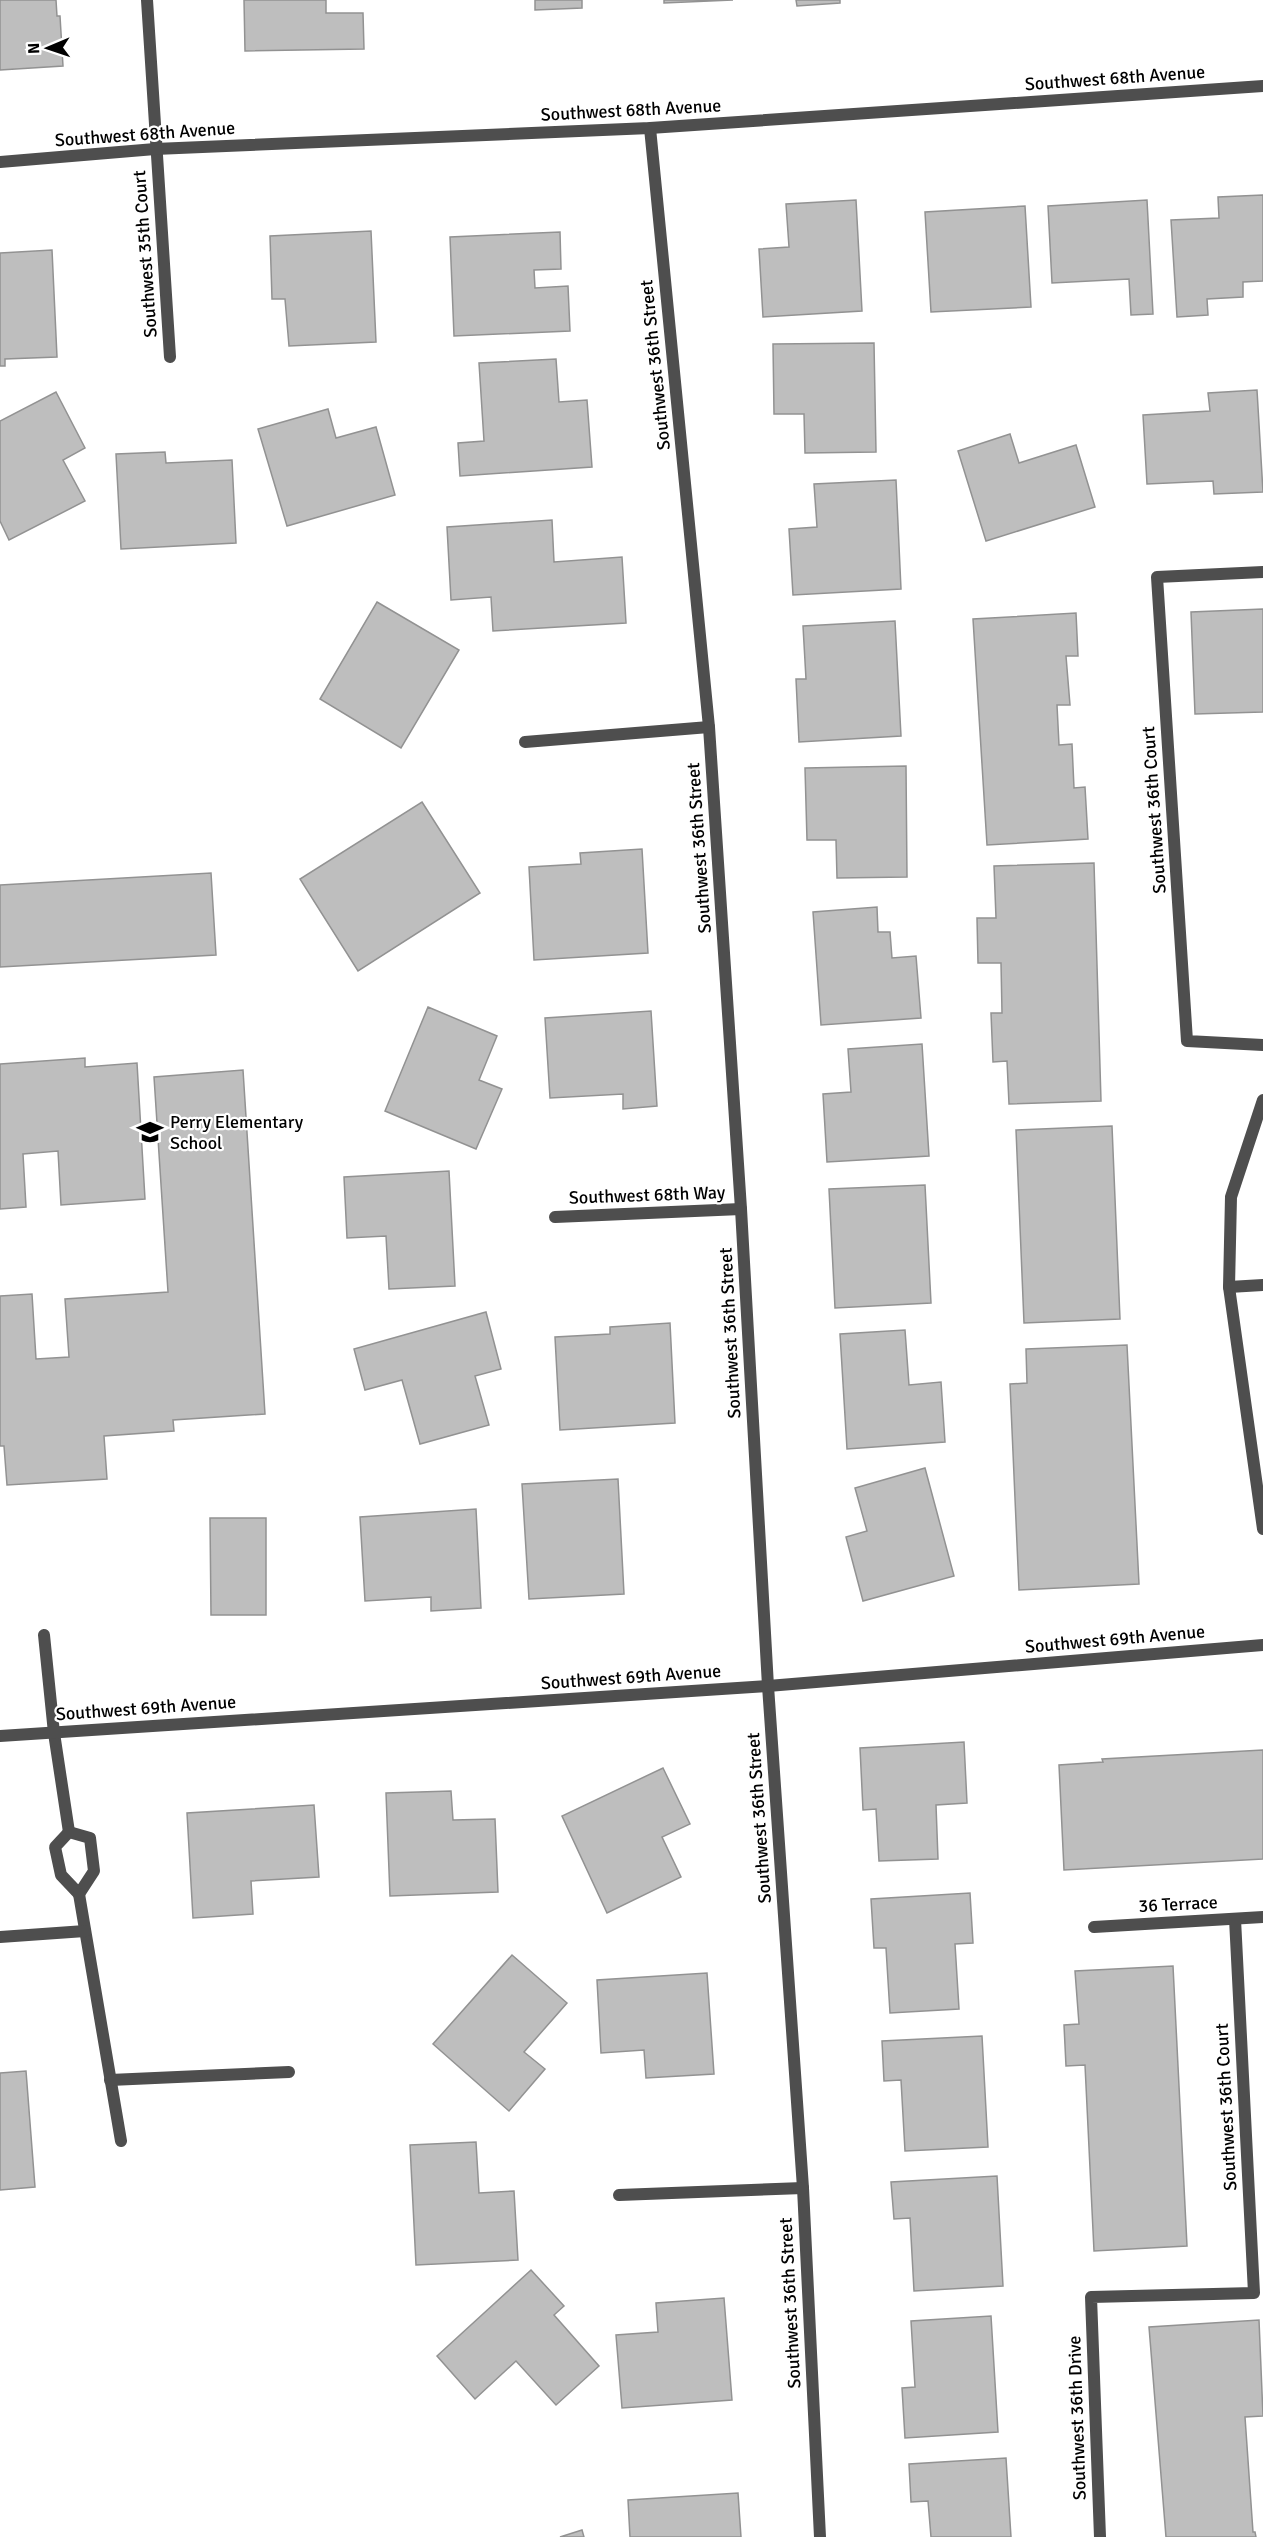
<svg xmlns="http://www.w3.org/2000/svg" width="1263" height="2537" font-family="Signika,sans-serif">
	<rect width="100%" height="100%" fill="#fff"/>
	<g fill="#bebebe" stroke="#929292" stroke-width="1.5">
		<polygon points="0,0 56,0 57,16 60,16 63,66 0,70"/>
		<polygon points="244,0 326,0 326,13 363,13 364,49 245,51"/>
		<polygon points="535,0 582,0 582,8 535,10"/>
		<polygon points="664,0 733,0 664,3"/>
		<polygon points="796,0 840,0 840,3 797,6"/>
		<polygon points="1263,195 1263,281 1243,282 1243,297 1207,299 1208,315 1177,317 1171,220 1219,218 1218,197"/>
		<polygon points="856,200 862,311 763,317 759,249 789,247 786,204"/>
		<polygon points="1147,200 1153,314 1131,315 1129,279 1052,283 1048,206"/>
		<polygon points="1025,206 1031,307 931,312 925,212"/>
		<polygon points="371,231 376,342 289,346 285,299 272,299 270,236"/>
		<polygon points="560,232 561,269 534,270 535,288 568,286 570,331 454,336 450,237"/>
		<polygon points="52,250 57,357 5,359 5,366 0,366 0,253"/>
		<polygon points="874,343 876,452 805,453 804,414 774,414 773,344"/>
		<polygon points="556,359 559,402 587,400 592,467 460,476 458,443 484,441 479,363"/>
		<polygon points="1257,390 1263,492 1214,494 1213,481 1147,484 1143,415 1210,411 1208,393"/>
		<polygon points="56,392 85,448 63,460 85,501 9,540 0,521 0,421"/>
		<polygon points="328,409 336,438 376,427 395,495 287,526 258,429"/>
		<polygon points="1010,434 1019,463 1076,445 1095,507 986,541 958,451"/>
		<polygon points="165,452 166,463 232,460 236,543 121,549 116,454"/>
		<polygon points="896,480 901,589 793,595 789,529 817,527 814,484"/>
		<polygon points="552,520 554,562 622,557 626,623 493,631 491,597 451,600 447,527"/>
		<polygon points="377,602 459,650 401,748 320,699"/>
		<polygon points="1263,609 1263,712 1195,714 1191,612"/>
		<polygon points="1076,613 1078,656 1066,656 1070,705 1057,705 1059,745 1072,744 1074,788 1085,787 1088,839 987,845 973,619"/>
		<polygon points="895,621 901,736 799,742 796,679 806,679 803,626"/>
		<polygon points="906,766 907,877 837,878 836,840 807,840 805,768"/>
		<polygon points="422,802 480,893 358,971 300,879"/>
		<polygon points="642,849 648,953 534,960 529,867 581,864 580,853"/>
		<polygon points="1094,863 1101,1101 1009,1104 1007,1061 993,1062 991,1013 1002,1013 1001,963 978,963 977,918 996,918 994,866"/>
		<polygon points="211,873 216,955 0,967 0,885"/>
		<polygon points="877,907 878,932 890,932 892,958 916,956 921,1018 821,1025 813,912"/>
		<polygon points="428,1007 497,1036 479,1080 502,1089 476,1149 385,1111"/>
		<polygon points="651,1011 657,1106 623,1109 623,1094 550,1098 545,1018"/>
		<polygon points="922,1044 929,1156 827,1162 823,1094 851,1092 848,1049"/>
		<polygon points="85,1058 85,1067 137,1063 145,1199 61,1205 58,1151 23,1154 26,1207 0,1209 0,1064"/>
		<polygon points="243,1070 265,1414 173,1420 174,1431 104,1436 107,1479 7,1485 4,1446 0,1446 0,1296 32,1294 36,1359 69,1357 65,1299 168,1292 154,1077"/>
		<polygon points="1112,1126 1120,1319 1024,1323 1016,1130"/>
		<polygon points="449,1171 455,1286 389,1289 386,1236 347,1238 344,1177"/>
		<polygon points="925,1185 931,1303 835,1308 829,1189"/>
		<polygon points="486,1312 501,1369 475,1376 489,1425 420,1444 402,1380 365,1390 354,1349"/>
		<polygon points="670,1323 675,1423 560,1430 555,1337 610,1334 610,1327"/>
		<polygon points="905,1330 909,1385 941,1382 945,1442 847,1449 840,1334"/>
		<polygon points="1127,1345 1139,1584 1019,1590 1010,1384 1027,1383 1026,1349"/>
		<polygon points="925,1468 954,1576 863,1601 846,1537 867,1531 855,1488"/>
		<polygon points="618,1479 624,1594 529,1599 522,1484"/>
		<polygon points="476,1509 481,1608 431,1611 431,1597 365,1601 360,1517"/>
		<polygon points="210,1518 266,1518 266,1615 211,1615"/>
		<polygon points="964,1742 967,1803 936,1805 938,1859 879,1861 876,1809 863,1810 860,1748"/>
		<polygon points="1263,1750 1263,1859 1064,1870 1059,1765 1103,1762 1102,1759"/>
		<polygon points="663,1768 690,1824 662,1837 681,1877 607,1913 562,1816"/>
		<polygon points="451,1791 453,1820 495,1819 498,1892 390,1896 386,1793"/>
		<polygon points="314,1805 319,1877 251,1881 253,1914 193,1918 187,1813"/>
		<polygon points="970,1893 973,1943 955,1944 959,2009 890,2013 886,1948 874,1948 871,1899"/>
		<polygon points="512,1955 567,2003 524,2052 545,2069 509,2111 433,2044"/>
		<polygon points="1173,1966 1187,2246 1094,2251 1085,2065 1066,2066 1064,2025 1079,2024 1075,1971"/>
		<polygon points="707,1973 714,2074 646,2078 644,2050 601,2053 597,1980"/>
		<polygon points="982,2036 988,2147 905,2151 901,2080 884,2081 882,2041"/>
		<polygon points="26,2071 35,2187 0,2190 0,2073"/>
		<polygon points="476,2142 479,2193 514,2191 518,2260 416,2265 410,2145"/>
		<polygon points="997,2176 1003,2286 914,2291 910,2218 894,2219 891,2182"/>
		<polygon points="531,2270 564,2306 554,2315 599,2366 556,2405 516,2361 475,2399 437,2356"/>
		<polygon points="724,2298 732,2400 622,2408 616,2335 658,2332 656,2303"/>
		<polygon points="991,2316 998,2432 905,2438 902,2388 915,2387 911,2321"/>
		<polygon points="1259,2320 1263,2416 1245,2417 1253,2532 1255,2532 1256,2537 1166,2537 1149,2327"/>
		<polygon points="1006,2458 1011,2537 931,2537 928,2501 911,2502 909,2464"/>
		<polygon points="738,2493 741,2537 630,2537 628,2500"/>
		<polygon points="582,2530 584,2537 560,2537"/>
	</g>
	<g fill="none" stroke-linecap="round" stroke-linejoin="round">
		<g stroke="#4e4e4e" stroke-width="12">
			<polyline points="44,1635 54,1733 69,1832"/>
			<polygon points="69,1832 90,1838 94,1871 79,1894 61,1875 55,1847"/>
			<polyline points="79,1894 121,2141"/>
			<polyline points="0,1937 85,1931"/>
			<polyline points="110,2080 289,2072"/>
		</g>
		<g stroke="#4e4e4e" stroke-width="12">
			<polyline points="147,0 170,357"/>
			<polyline points="650,128 709,727 741,1209 768,1686 803,2188 820,2537"/>
			<polyline points="0,162 155,149 650,128 1263,86"/>
			<polyline points="1263,572 1157,577 1187,1041 1263,1045"/>
			<polyline points="525,742 709,727"/>
			<polyline points="1263,1100 1231,1197 1229,1287 1263,1529"/>
			<polyline points="555,1217 741,1209"/>
			<polyline points="1229,1287 1263,1285"/>
			<polyline points="0,1736 768,1686 1263,1645"/>
			<polyline points="1094,1927 1263,1917"/>
			<polyline points="619,2195 803,2188"/>
			<polyline points="1100,2537 1091,2297 1254,2293 1235,1919"/>
		</g>
	</g>
	<defs>
		<g id="school-bare" transform="scale(2.07)"><path d="M0-5L7-2L0 1L-7-2ZM-4 1L0 2.5L4 1V4Q0 6-4 4Z" fill="#000" stroke="#fff" stroke-width="2.5" paint-order="stroke"/></g>
	</defs>
	<g fill-rule="evenodd">
		<use href="#school-bare" x="150" y="1132"/>
	</g>
	<g text-anchor="middle" stroke-width="4.5" stroke-linejoin="round" paint-order="stroke">
		<g font-size="18" fill="#000" stroke="#fff">
			<text transform="translate(1115 78) rotate(-4)" y="6">Southwest 68th Avenue</text>
			<text transform="translate(631 110) rotate(-3)" y="6">Southwest 68th Avenue</text>
			<text transform="translate(145 134) rotate(-4)" y="6">Southwest 68th Avenue</text>
			<text transform="translate(145 254) rotate(-94)" y="6">Southwest 35th Court</text>
			<text transform="translate(655 365) rotate(-96)" y="6">Southwest 36th Street</text>
			<text transform="translate(1154 810) rotate(-94)" y="6">Southwest 36th Court</text>
			<text transform="translate(699 848) rotate(-94)" y="6">Southwest 36th Street</text>
			<text transform="translate(647 1195) rotate(-2)" y="6">Southwest 68th Way</text>
			<text transform="translate(730 1333) rotate(-93)" y="6">Southwest 36th Street</text>
			<text transform="translate(1115 1639) rotate(-5)" y="6">Southwest 69th Avenue</text>
			<text transform="translate(631 1677) rotate(-4)" y="6">Southwest 69th Avenue</text>
			<text transform="translate(146 1708) rotate(-4)" y="6">Southwest 69th Avenue</text>
			<text transform="translate(759 1818) rotate(-94)" y="6">Southwest 36th Street</text>
			<text transform="translate(1178 1904) rotate(-3)" y="6">36 Terrace</text>
			<text transform="translate(1226 2107) rotate(-93)" y="6">Southwest 36th Court</text>
			<text transform="translate(790 2303) rotate(-93)" y="6">Southwest 36th Street</text>
			<text transform="translate(1077 2418) rotate(-92)" y="6">Southwest 36th Drive</text>
		</g>
		<g font-size="18" fill="#000" stroke="#fff" text-anchor="start">
			<text x="170" y="1128">Perry Elementary<tspan x="170" dy="21">School</tspan></text>
		</g>
	</g>
	<g transform="translate(48 48) rotate(268)" stroke="#ffffff" stroke-width="4.5" paint-order="stroke">
	<path d="M0-4.5L10 22L0 15L-10 22Z" fill="#000000"/>
	<text y="-9" font-size="16" font-weight="bold" text-anchor="middle" fill="#000000">N</text>
	</g>
</svg>
